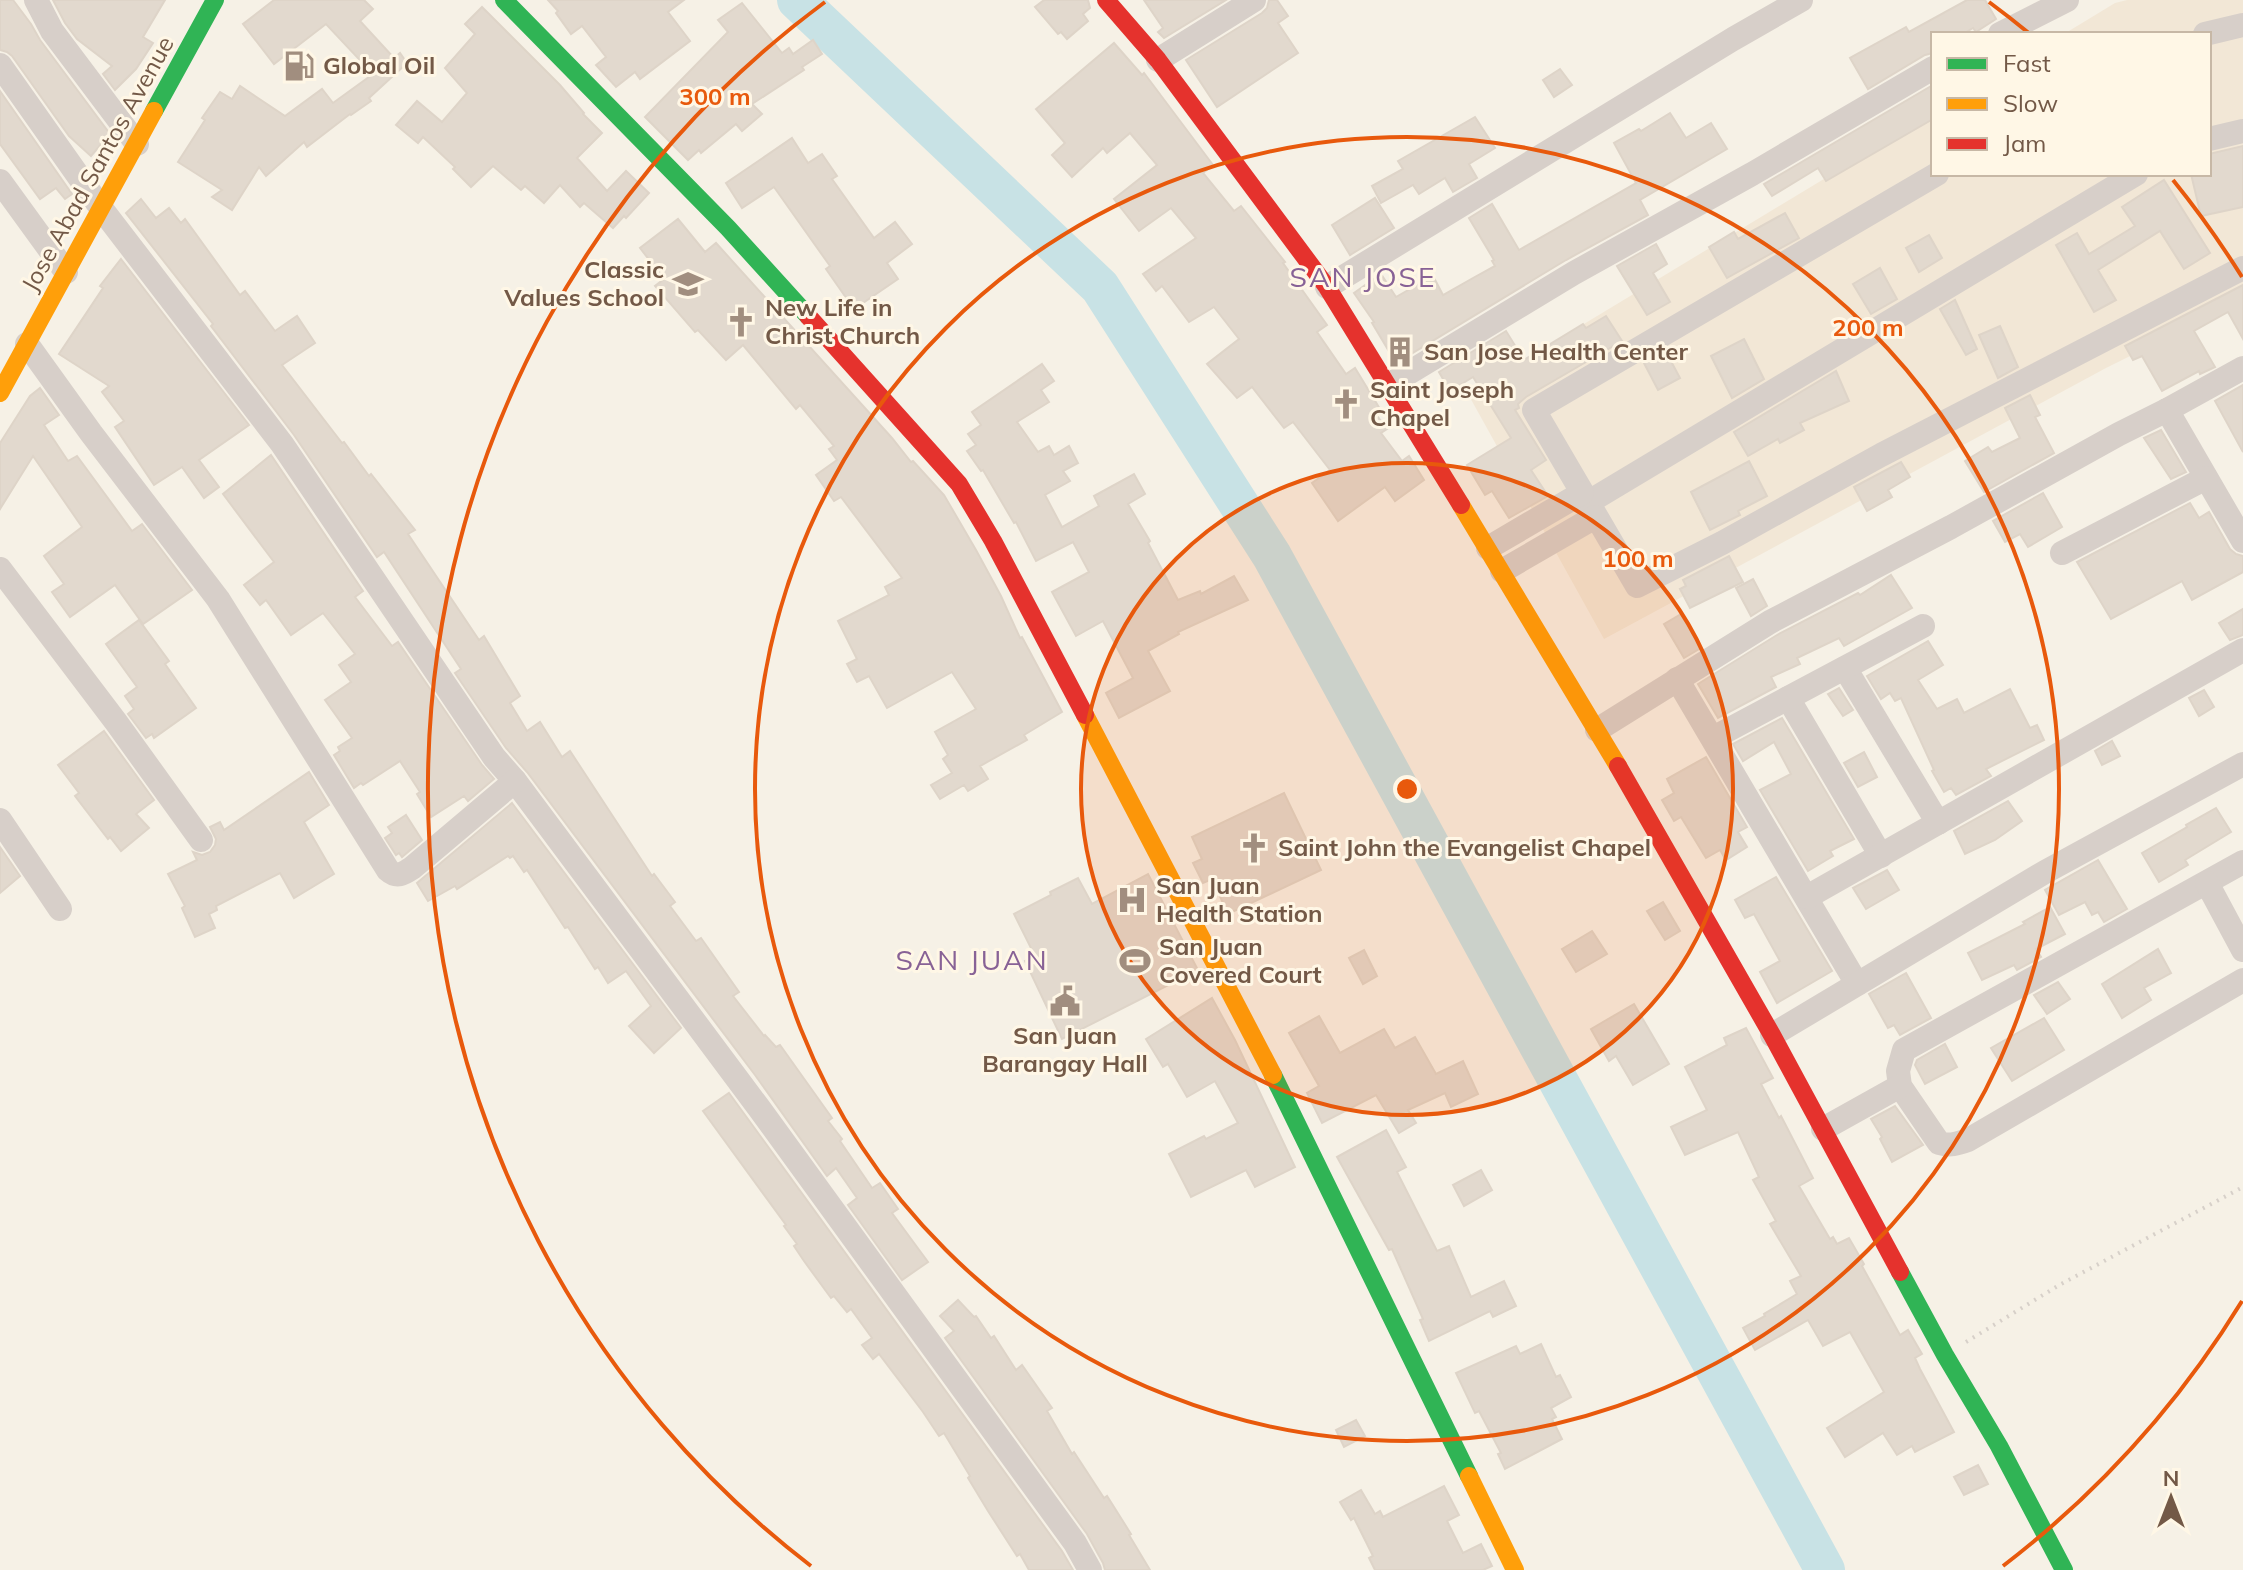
<svg xmlns="http://www.w3.org/2000/svg" width="2243" height="1570" font-family="Mulish,sans-serif">
	<rect width="100%" height="100%" fill="#f6f1e6"/>
	<polygon fill="#f2e7d6" points="2127,0 2243,0 2243,300 2106,368 1604,639 1468,394 1933,113 1933,174 2209,174 2209,34 2064,34 2115,3"/>
	<g fill="none" stroke-linecap="round" stroke-linejoin="round">
		<polyline stroke="#c8e2e5" stroke-width="40" points="797,0 1100,287 1272,556 1825,1570"/>
	</g>
	<g fill="#e2d9ce" stroke="#ded4c8" stroke-width="2">
		<polygon points="0,0 13,0 31,24 40,40 110,134 91,156 69,136 12,56 7,52 0,50"/>
		<polygon points="53,0 165,0 143,37 153,43 136,69 115,90 103,74 112,66 77,39 65,23"/>
		<polygon points="274,0 364,0 373,9 360,21 394,58 400,53 407,63 369,98 371,101 351,115 350,114 307,147 304,142 266,176 259,167 232,210 212,197 222,190 178,162 205,120 202,118 220,92 232,99 240,86 285,116 322,89 333,103 373,74 326,24 274,64 243,24"/>
		<polygon points="548,0 684,0 668,12 690,41 640,79 635,72 616,87 596,65 606,57 582,26 571,34 556,13 558,11"/>
		<polygon points="1044,0 1088,0 1090,8 1083,14 1088,21 1067,39 1061,32 1058,34 1035,7"/>
		<polygon points="1144,0 1226,0 1164,38 1158,32 1163,28"/>
		<polygon points="1269,0 1277,0 1288,16 1278,23 1298,53 1217,107 1186,60 1262,13 1267,8"/>
		<polygon points="1967,0 1985,0 1996,19 1976,32 1973,28 1963,34 1933,34 1933,53 1925,55 1868,89 1850,58 1906,27 1909,32"/>
		<polygon points="742,3 782,53 789,48 793,54 813,40 822,54 802,67 804,70 752,104 762,114 742,131 736,124 701,153 699,150 688,160 645,117 728,32 718,20"/>
		<polygon points="482,7 560,85 584,113 583,114 602,133 577,158 607,191 626,171 649,193 626,218 624,216 613,228 584,203 580,207 560,185 544,203 525,186 521,190 493,166 471,187 453,169 455,167 423,137 418,143 396,125 417,101 442,122 467,93 445,68 475,34 465,24"/>
		<polygon points="1114,43 1142,75 1144,73 1213,165 1203,173 1234,211 1241,206 1285,262 1283,263 1327,325 1317,332 1346,374 1355,368 1380,409 1375,413 1387,429 1381,433 1402,461 1409,456 1424,480 1395,501 1385,487 1338,521 1312,483 1330,470 1293,422 1284,428 1252,387 1237,398 1207,364 1239,339 1214,307 1189,322 1162,286 1156,291 1143,274 1196,238 1171,208 1139,231 1114,199 1157,165 1130,133 1107,153 1103,148 1072,177 1052,155 1065,143 1036,109"/>
		<polygon points="1560,69 1572,85 1554,97 1543,80"/>
		<polygon points="1933,85 1933,119 1826,181 1818,168 1772,196 1764,184"/>
		<polygon points="0,91 72,194 65,199 56,188 40,199 0,144"/>
		<polygon points="1670,113 1686,138 1711,123 1727,149 1640,200 1648,215 1566,260 1396,363 1372,323 1374,322 1354,293 1381,274 1396,297 1433,276 1443,295 1473,278 1495,266 1492,261 1494,260 1469,218 1492,204 1519,250 1636,183 1614,143 1639,129 1641,131"/>
		<polygon points="1475,117 1495,148 1469,164 1477,178 1453,192 1445,178 1419,194 1413,185 1381,203 1372,186 1403,169 1398,161"/>
		<polygon points="792,138 808,163 822,154 837,176 832,179 874,238 895,222 912,244 887,263 898,279 854,309 826,269 830,266 774,187 742,208 726,183"/>
		<polygon points="2243,146 2243,207 2201,216 2191,174 2209,174 2209,154"/>
		<polygon points="2164,180 2210,253 2184,269 2160,231 2098,270 2116,300 2094,312 2056,245 2077,233 2089,254 2135,226 2122,207"/>
		<polygon points="1375,198 1394,228 1350,255 1332,225"/>
		<polygon points="141,199 156,218 169,208 181,223 185,219 240,295 245,291 275,331 297,316 315,343 282,365 342,443 344,442 369,476 371,474 415,530 408,534 479,640 484,636 520,696 510,703 527,731 540,722 562,757 570,751 652,876 654,874 675,902 670,906 696,941 701,938 739,992 733,996 764,1036 765,1035 776,1047 780,1045 832,1118 828,1121 842,1139 840,1141 872,1188 880,1183 898,1209 892,1213 928,1262 902,1280 848,1205 857,1198 836,1168 827,1176 755,1075 527,772 506,748 455,673 461,669 384,552 377,557 294,435 211,326 213,324 126,213"/>
		<polygon points="1785,213 1799,238 1727,278 1709,247 1734,232 1738,239"/>
		<polygon points="678,219 705,252 716,243 892,438 911,462 913,461 944,495 976,550 1001,596 1020,638 1022,637 1062,712 1024,735 1027,740 980,766 988,779 968,791 964,785 940,799 931,785 952,773 943,759 948,755 935,732 976,709 952,672 887,708 869,676 857,682 847,664 857,659 838,621 889,595 885,587 902,578 841,497 834,501 816,475 837,460 829,449 834,446 800,405 796,409 743,345 726,360 698,330 695,332 655,286 664,279 640,248"/>
		<polygon points="1929,235 1942,258 1919,272 1906,248"/>
		<polygon points="1656,244 1667,264 1653,273 1670,302 1647,315 1617,266"/>
		<polygon points="121,259 249,425 199,460 219,487 204,498 182,467 154,485 115,427 124,421 102,392 109,386 59,354 103,288 100,286"/>
		<polygon points="1880,268 1897,299 1871,314 1853,284"/>
		<polygon points="2243,285 2243,339 2228,312 2194,331 2215,367 2200,374 2199,371 2162,391 2142,356 2133,360 2125,346"/>
		<polygon points="1955,300 1977,349 1966,355 1940,309"/>
		<polygon points="1606,316 1622,341 1526,397 1518,404 1519,408 1515,410 1546,460 1531,470 1548,496 1509,518 1492,491 1485,495 1467,465 1511,438 1473,377 1450,391 1439,372 1506,331 1524,360 1583,324 1586,328"/>
		<polygon points="2000,326 2018,367 1998,378 1979,335"/>
		<polygon points="1744,339 1764,379 1732,398 1711,356"/>
		<polygon points="1665,350 1680,378 1658,390 1644,363"/>
		<polygon points="1042,364 1054,381 1041,390 1049,402 1017,422 1038,452 1049,446 1054,455 1069,446 1078,463 1063,471 1070,481 1045,495 1062,527 1099,506 1094,496 1134,474 1145,494 1128,504 1150,541 1148,543 1178,600 1200,591 1201,594 1234,576 1248,600 1178,632 1179,634 1148,651 1170,691 1119,718 1106,693 1133,678 1103,621 1076,636 1052,592 1089,572 1073,542 1036,561 1016,522 1014,523 983,470 981,471 967,451 976,445 968,434 981,425 972,412"/>
		<polygon points="1836,371 1849,401 1800,423 1804,430 1780,443 1778,439 1748,456 1734,432"/>
		<polygon points="2243,385 2243,452 2215,401"/>
		<polygon points="40,388 59,415 44,425 68,461 77,456 132,531 142,524 192,590 143,624 115,585 70,617 52,592 64,584 44,556 82,527 33,456 0,509 0,443 30,396"/>
		<polygon points="2030,395 2040,415 2035,417 2054,453 1984,492 1965,461 1988,447 1992,452 2020,438 2005,408"/>
		<polygon points="2161,430 2186,472 2171,479 2144,438"/>
		<polygon points="271,455 363,591 355,597 392,646 398,642 482,765 494,779 468,801 464,796 431,817 417,794 420,792 400,761 363,785 361,783 354,788 334,755 340,751 338,747 352,738 325,700 351,682 339,665 355,654 323,613 291,635 266,600 260,605 244,585 274,562 223,494"/>
		<polygon points="1749,461 1767,496 1738,511 1740,515 1710,530 1691,492"/>
		<polygon points="1901,462 1910,477 1888,490 1892,497 1867,511 1854,487"/>
		<polygon points="2043,493 2062,527 2028,547 2020,534 2005,542 1993,521"/>
		<polygon points="2190,503 2199,518 2209,512 2230,549 2236,554 2243,556 2243,572 2192,600 2182,581 2111,619 2077,562"/>
		<polygon points="1729,556 1743,582 1690,608 1680,589 1686,586 1683,580"/>
		<polygon points="1891,575 1912,608 1844,646 1839,638 1797,658 1800,664 1771,677 1776,687 1718,718 1698,684 1777,635 1858,593 1860,595"/>
		<polygon points="1753,579 1767,606 1751,616 1736,588"/>
		<polygon points="2243,609 2243,635 2230,640 2219,623"/>
		<polygon points="1681,614 1701,648 1684,658 1664,624"/>
		<polygon points="139,620 169,661 165,664 196,708 154,738 152,734 146,738 128,714 134,709 125,696 137,687 106,644"/>
		<polygon points="1928,641 1943,665 1918,680 1937,709 1957,699 1964,713 2010,689 2030,728 2037,725 2044,740 1986,769 1991,776 1956,795 1951,788 1944,792 1932,771 1934,770 1901,698 1895,701 1890,693 1881,699 1867,676"/>
		<polygon points="1839,688 1853,710 1843,716 1828,694"/>
		<polygon points="2204,690 2214,707 2199,716 2189,698"/>
		<polygon points="1782,718 1854,839 1830,851 1833,856 1808,871 1760,790 1791,774 1774,742 1743,761 1733,744"/>
		<polygon points="104,731 154,800 136,814 149,828 121,851 110,837 108,839 75,796 79,793 58,765"/>
		<polygon points="2112,741 2120,756 2102,765 2095,751"/>
		<polygon points="1864,752 1877,777 1858,787 1844,763"/>
		<polygon points="1706,757 1747,827 1738,832 1747,847 1726,860 1720,850 1706,858 1681,817 1674,821 1662,800 1674,793 1667,779"/>
		<polygon points="309,772 329,805 304,822 334,874 294,898 280,873 216,906 217,910 209,914 215,928 195,937 182,908 185,906 168,874 197,860 193,852 202,855 210,852 215,845 216,839 210,827 220,822 224,830"/>
		<polygon points="1284,793 1321,870 1228,914 1212,879 1203,883 1193,863 1202,859 1192,837"/>
		<polygon points="2008,801 2022,821 1995,840 1965,854 1954,831"/>
		<polygon points="512,803 681,1028 654,1053 629,1026 651,1006 626,971 608,983 598,967 595,969 568,927 565,928 527,870 524,872 513,856 510,858 508,856 457,889 455,886 428,901 417,883"/>
		<polygon points="2216,808 2231,832 2185,860 2188,865 2159,882 2142,853 2187,827 2186,825"/>
		<polygon points="406,815 422,840 402,857 399,853 396,855 385,838 392,833 388,827"/>
		<polygon points="0,847 20,876 0,893"/>
		<polygon points="2098,860 2127,909 2104,922 2098,912 2092,915 2085,902 2059,915 2045,890"/>
		<polygon points="1887,870 1899,890 1866,909 1853,888"/>
		<polygon points="1148,874 1198,970 1062,1039 1025,961 1035,956 1014,914 1051,895 1050,892 1078,878 1092,904"/>
		<polygon points="1776,877 1832,971 1777,1003 1760,972 1780,961 1754,914 1745,918 1735,900"/>
		<polygon points="1663,902 1680,931 1665,940 1647,911"/>
		<polygon points="2050,907 2065,934 2036,949 2041,957 2017,970 2014,965 1982,980 1968,953 2025,924 2023,922"/>
		<polygon points="1592,931 1607,954 1576,972 1562,949"/>
		<polygon points="2158,949 2171,973 2144,988 2151,1000 2122,1018 2102,984"/>
		<polygon points="1364,950 1377,976 1363,984 1349,958"/>
		<polygon points="1906,973 1931,1018 1900,1035 1894,1025 1888,1028 1869,994"/>
		<polygon points="2058,982 2070,999 2047,1014 2034,995"/>
		<polygon points="1212,998 1235,1040 1295,1167 1255,1187 1246,1170 1191,1197 1169,1154 1204,1136 1206,1139 1238,1123 1215,1081 1187,1097 1168,1064 1163,1067 1146,1039"/>
		<polygon points="1634,1004 1669,1064 1633,1085 1616,1056 1609,1061 1591,1029"/>
		<polygon points="1319,1016 1340,1053 1384,1029 1395,1048 1415,1037 1436,1074 1463,1061 1478,1094 1451,1107 1445,1093 1408,1110 1416,1123 1399,1133 1376,1095 1322,1123 1307,1093 1319,1086 1289,1033"/>
		<polygon points="2044,1018 2064,1050 2012,1081 1991,1048"/>
		<polygon points="1746,1028 1773,1078 1761,1084 1779,1118 1781,1116 1813,1178 1799,1186 1830,1239 1833,1237 1837,1244 1849,1238 1864,1264 1862,1266 1900,1335 1908,1330 1922,1354 1915,1358 1920,1369 1954,1432 1915,1452 1912,1446 1897,1455 1883,1433 1845,1457 1827,1428 1884,1392 1850,1332 1823,1346 1808,1320 1755,1350 1743,1328 1765,1316 1764,1314 1797,1294 1790,1281 1801,1276 1770,1224 1776,1221 1753,1180 1759,1177 1738,1132 1685,1155 1671,1127 1707,1110 1685,1067 1727,1045 1724,1038"/>
		<polygon points="1945,1044 1957,1067 1925,1084 1915,1065 1917,1060"/>
		<polygon points="729,1093 1062,1551 1073,1570 1029,1570 1020,1554 1017,1556 988,1511 968,1478 970,1476 944,1433 939,1436 923,1412 879,1354 873,1359 862,1345 872,1338 851,1309 847,1312 834,1296 831,1298 804,1261 794,1246 797,1244 784,1226 786,1225 703,1111"/>
		<polygon points="1895,1106 1923,1145 1892,1162 1880,1139 1882,1137 1871,1119"/>
		<polygon points="1386,1130 1406,1167 1397,1172 1437,1251 1449,1246 1471,1297 1504,1281 1516,1306 1493,1317 1490,1311 1429,1341 1420,1320 1423,1319 1392,1249 1389,1250 1337,1157"/>
		<polygon points="1481,1170 1492,1190 1464,1206 1453,1185"/>
		<polygon points="958,1300 974,1317 976,1316 991,1338 994,1336 1016,1370 1022,1365 1052,1408 1047,1411 1072,1454 1074,1452 1104,1498 1107,1496 1131,1534 1129,1535 1150,1570 1105,1570 1103,1563 1087,1534 945,1338 954,1331 940,1316"/>
		<polygon points="1541,1344 1556,1377 1560,1375 1571,1397 1551,1408 1556,1417 1552,1419 1562,1439 1505,1469 1498,1454 1501,1453 1479,1411 1475,1413 1456,1373 1516,1346 1520,1354"/>
		<polygon points="1356,1420 1365,1436 1344,1447 1336,1430"/>
		<polygon points="1978,1465 1988,1484 1964,1495 1954,1477"/>
		<polygon points="1444,1486 1459,1515 1447,1521 1463,1553 1481,1544 1492,1566 1483,1570 1375,1570 1369,1558 1373,1556 1354,1518 1351,1520 1340,1502 1361,1490 1375,1514 1380,1511 1383,1517"/>
	</g>
	<g fill="none" stroke-linecap="round" stroke-linejoin="round">
		<polyline stroke="#d7d0c9" stroke-width="4" stroke-dasharray="2 6" stroke-linecap="butt" points="1966,1342 2061,1284 2243,1187"/>
		<g stroke="#d7cfc9" stroke-width="24">
			<polyline points="36,0 52,31 137,144"/>
			<polyline points="2000,34 2067,0"/>
			<polyline points="2205,34 2243,25"/>
			<polyline points="1158,60 1254,0"/>
			<polyline points="0,65 101,208 282,444 494,757 515,781 759,1108 1075,1543 1090,1570"/>
			<polyline points="2209,139 2243,131"/>
			<polyline points="1937,174 1534,410 1637,586 1722,543 1881,455 2243,268"/>
			<polyline points="0,181 66,272"/>
			<polyline points="1327,287 1733,39 1801,0"/>
			<path d="M27,344l64,89 127,166 170,271c9,8 15,4 24,-2l103,-87"/>
			<polyline points="1387,386 1574,273 1752,174 1933,68"/>
			<polyline points="2167,410 2243,541"/>
			<polyline points="1587,503 2136,174"/>
			<polyline points="1488,548 1582,493"/>
			<polyline points="2062,553 2206,478"/>
			<polyline points="0,569 116,722 201,840"/>
			<polyline points="1502,571 1595,517"/>
			<polyline points="1845,668 1938,823"/>
			<polyline points="1677,679 1857,984"/>
			<polyline points="1788,698 1881,856"/>
			<polyline points="1597,730 1770,622 1951,527 2119,434 2167,410 2243,368"/>
			<polyline points="1713,738 1923,626"/>
			<polyline points="0,820 60,909"/>
			<path d="M2243,862l-339,188 -6,21 2,15 39,57c11,3 18,1 29,-3l275,-160"/>
			<polyline points="2207,883 2243,950"/>
			<polyline points="1807,897 2243,650"/>
			<polyline points="1772,1035 2045,872 2243,764"/>
			<polyline points="1823,1129 1900,1086"/>
		</g>
		<g stroke="#30b455" stroke-width="18">
			<polyline points="504,0 728,228 808,316"/>
			<polyline points="154,111 215,0"/>
			<polyline points="1273,1075 1469,1476"/>
			<polyline points="1900,1272 1945,1355 1999,1446 2064,1570"/>
		</g>
		<g stroke="#ff9f0a" stroke-width="18">
			<polyline points="0,393 154,111"/>
			<polyline points="1461,505 1618,766"/>
			<polyline points="1085,715 1273,1075"/>
			<polyline points="1469,1476 1515,1570"/>
		</g>
		<g stroke="#e5322d" stroke-width="18">
			<polyline points="1106,0 1158,60 1327,287 1461,505"/>
			<polyline points="808,316 959,484 993,541 1085,715"/>
			<polyline points="1618,766 1772,1035 1900,1272"/>
		</g>
	</g>
	<circle cx="1407" cy="789" r="326" fill="#e8590c" fill-opacity=".12"/>
	<g fill="none" stroke="#e8590c" stroke-width="4">
		<circle cx="1407" cy="789" r="326"/>
		<circle cx="1407" cy="789" r="652"/>
		<path d="M2242 1301A979 979 0 0 1 2003 1566M811 1566A979 979 0 0 1 825 2M1989 2A979 979 0 0 1 2030 34M2173 180A979 979 0 0 1 2242 277"/>
	</g>
	<defs>
		<g id="fuel-bare" transform="scale(2.4)"><path d="M-5.5-6h7V0h2V4h1.3V-2.5L3-4.5l.8-.8L6-3V5H2.5V1h-1V6h-7ZM-4.2-4.7v3.2H.2V-4.7Z" fill="#a18e7f" stroke="#fff7e6" stroke-width="2.5" paint-order="stroke"/></g>
		<g id="school-bare" transform="scale(2.4)"><path d="M0-5L7-2L0 1L-7-2ZM-4 1L0 2.5L4 1V4Q0 6-4 4Z" fill="#a18e7f" stroke="#fff7e6" stroke-width="2.5" paint-order="stroke"/></g>
		<g id="church-bare" transform="scale(2.4)"><path d="M-1.2-6h2.4v3.5h3.3v2.4h-3.3V6h-2.4V-.1h-3.3v-2.4h3.3Z" fill="#a18e7f" stroke="#fff7e6" stroke-width="2.5" paint-order="stroke"/></g>
		<g id="building-bare" transform="scale(2.4)"><path d="M-4-6H4V6H1V3H-1V6H-4ZM-2.5-4.3h1.7v1.8h-1.7ZM.8-4.3h1.7v1.8H.8ZM-2.5-1h1.7V.8h-1.7ZM.8-1h1.7V.8H.8Z" fill="#a18e7f" stroke="#fff7e6" stroke-width="2.5" paint-order="stroke"/></g>
		<g id="hospital-bare" transform="scale(2.4)"><path d="M-5-5h3v3.5h4V-5h3V5h-3V1.5h-4V5h-3Z" fill="#a18e7f" stroke="#fff7e6" stroke-width="2.5" paint-order="stroke"/></g>
		<g id="stadium-bare" transform="scale(2.4)"><path d="M0-5a6.5 5 0 1 0 0 10a6.5 5 0 1 0 0-10ZM-3.5-1.8h7v3.6h-7Z" fill="#a18e7f" stroke="#fff7e6" stroke-width="2.5" paint-order="stroke"/></g>
		<g id="civic-bare" transform="scale(2.4)"><path d="M-.6-6.5H3V-4.5H.6V-3L4-1V1h2V6H-6V1h2V-1L-.6-3ZM-1.2 2.5V6h2.4V2.5Z" fill="#a18e7f" stroke="#fff7e6" stroke-width="2.5" paint-order="stroke"/></g>
	</defs>
	<g fill-rule="evenodd">
		<use href="#fuel-bare" x="299" y="66"/>
		<use href="#school-bare" x="688" y="284"/>
		<use href="#church-bare" x="741" y="322"/>
		<use href="#building-bare" x="1400" y="352"/>
		<use href="#church-bare" x="1346" y="404"/>
		<use href="#church-bare" x="1254" y="848"/>
		<use href="#hospital-bare" x="1132" y="900"/>
		<use href="#stadium-bare" x="1135" y="961"/>
		<use href="#civic-bare" x="1065" y="1001"/>
	</g>
	<g text-anchor="middle" stroke-width="6" stroke-linejoin="round" paint-order="stroke">
		<g font-size="24" font-weight="bold" fill="#735947" stroke="#fff7e6" text-anchor="start">
			<text x="323" y="74">Global Oil</text>
			<text x="664" y="278" text-anchor="end">Classic<tspan x="664" dy="28">Values School</tspan></text>
			<text x="765" y="316">New Life in<tspan x="765" dy="28">Christ Church</tspan></text>
			<text x="1424" y="360">San Jose Health Center</text>
			<text x="1370" y="398">Saint Joseph<tspan x="1370" dy="28">Chapel</tspan></text>
			<text x="1278" y="856">Saint John the Evangelist Chapel</text>
			<text x="1156" y="894">San Juan<tspan x="1156" dy="28">Health Station</tspan></text>
			<text x="1159" y="955">San Juan<tspan x="1159" dy="28">Covered Court</tspan></text>
			<text x="1065" y="1044" text-anchor="middle">San Juan<tspan x="1065" dy="28">Barangay Hall</tspan></text>
		</g>
		<g font-size="24" fill="#735947" stroke="#fff7e6">
			<text transform="translate(98 164) rotate(-61)" y="8">Jose Abad Santos Avenue</text>
		</g>
		<g font-size="28" letter-spacing="2" fill="#886296" stroke="#fff7e6">
			<text x="1363" y="287">SAN JOSE</text>
			<text x="972" y="970">SAN JUAN</text>
		</g>
	</g>
	<circle cx="1407" cy="789" r="12" fill="#e8590c" stroke="#fff7e6" stroke-width="4"/>
	<g font-size="24" text-anchor="middle" font-weight="bold" fill="#e8590c" stroke="#fff7e6" stroke-width="6" stroke-linejoin="round" paint-order="stroke">
		<text x="715" y="105">300 m</text>
		<text x="1868" y="336">200 m</text>
		<text x="1638" y="567">100 m</text>
	</g>
	<rect x="1931" y="32" width="280" height="144" fill="#fff7e6" stroke="#c7b8a6" stroke-width="2"/>
	<rect x="1947" y="58" width="40" height="12" fill="#30b455" stroke="#c7b8a6" stroke-width="2"/>
	<text x="2003" y="72" font-size="24" fill="#735947">Fast</text>
	<rect x="1947" y="98" width="40" height="12" fill="#ff9f0a" stroke="#c7b8a6" stroke-width="2"/>
	<text x="2003" y="112" font-size="24" fill="#735947">Slow</text>
	<rect x="1947" y="138" width="40" height="12" fill="#e5322d" stroke="#c7b8a6" stroke-width="2"/>
	<text x="2003" y="152" font-size="24" fill="#735947">Jam</text>
	<g transform="translate(2171 1498)" stroke="#fff7e6" stroke-width="6" paint-order="stroke">
	<path d="M0-6L14 30L0 20L-14 30Z" fill="#735947"/>
	<text y="-12" font-size="22" font-weight="bold" text-anchor="middle" fill="#735947">N</text>
	</g>
</svg>
